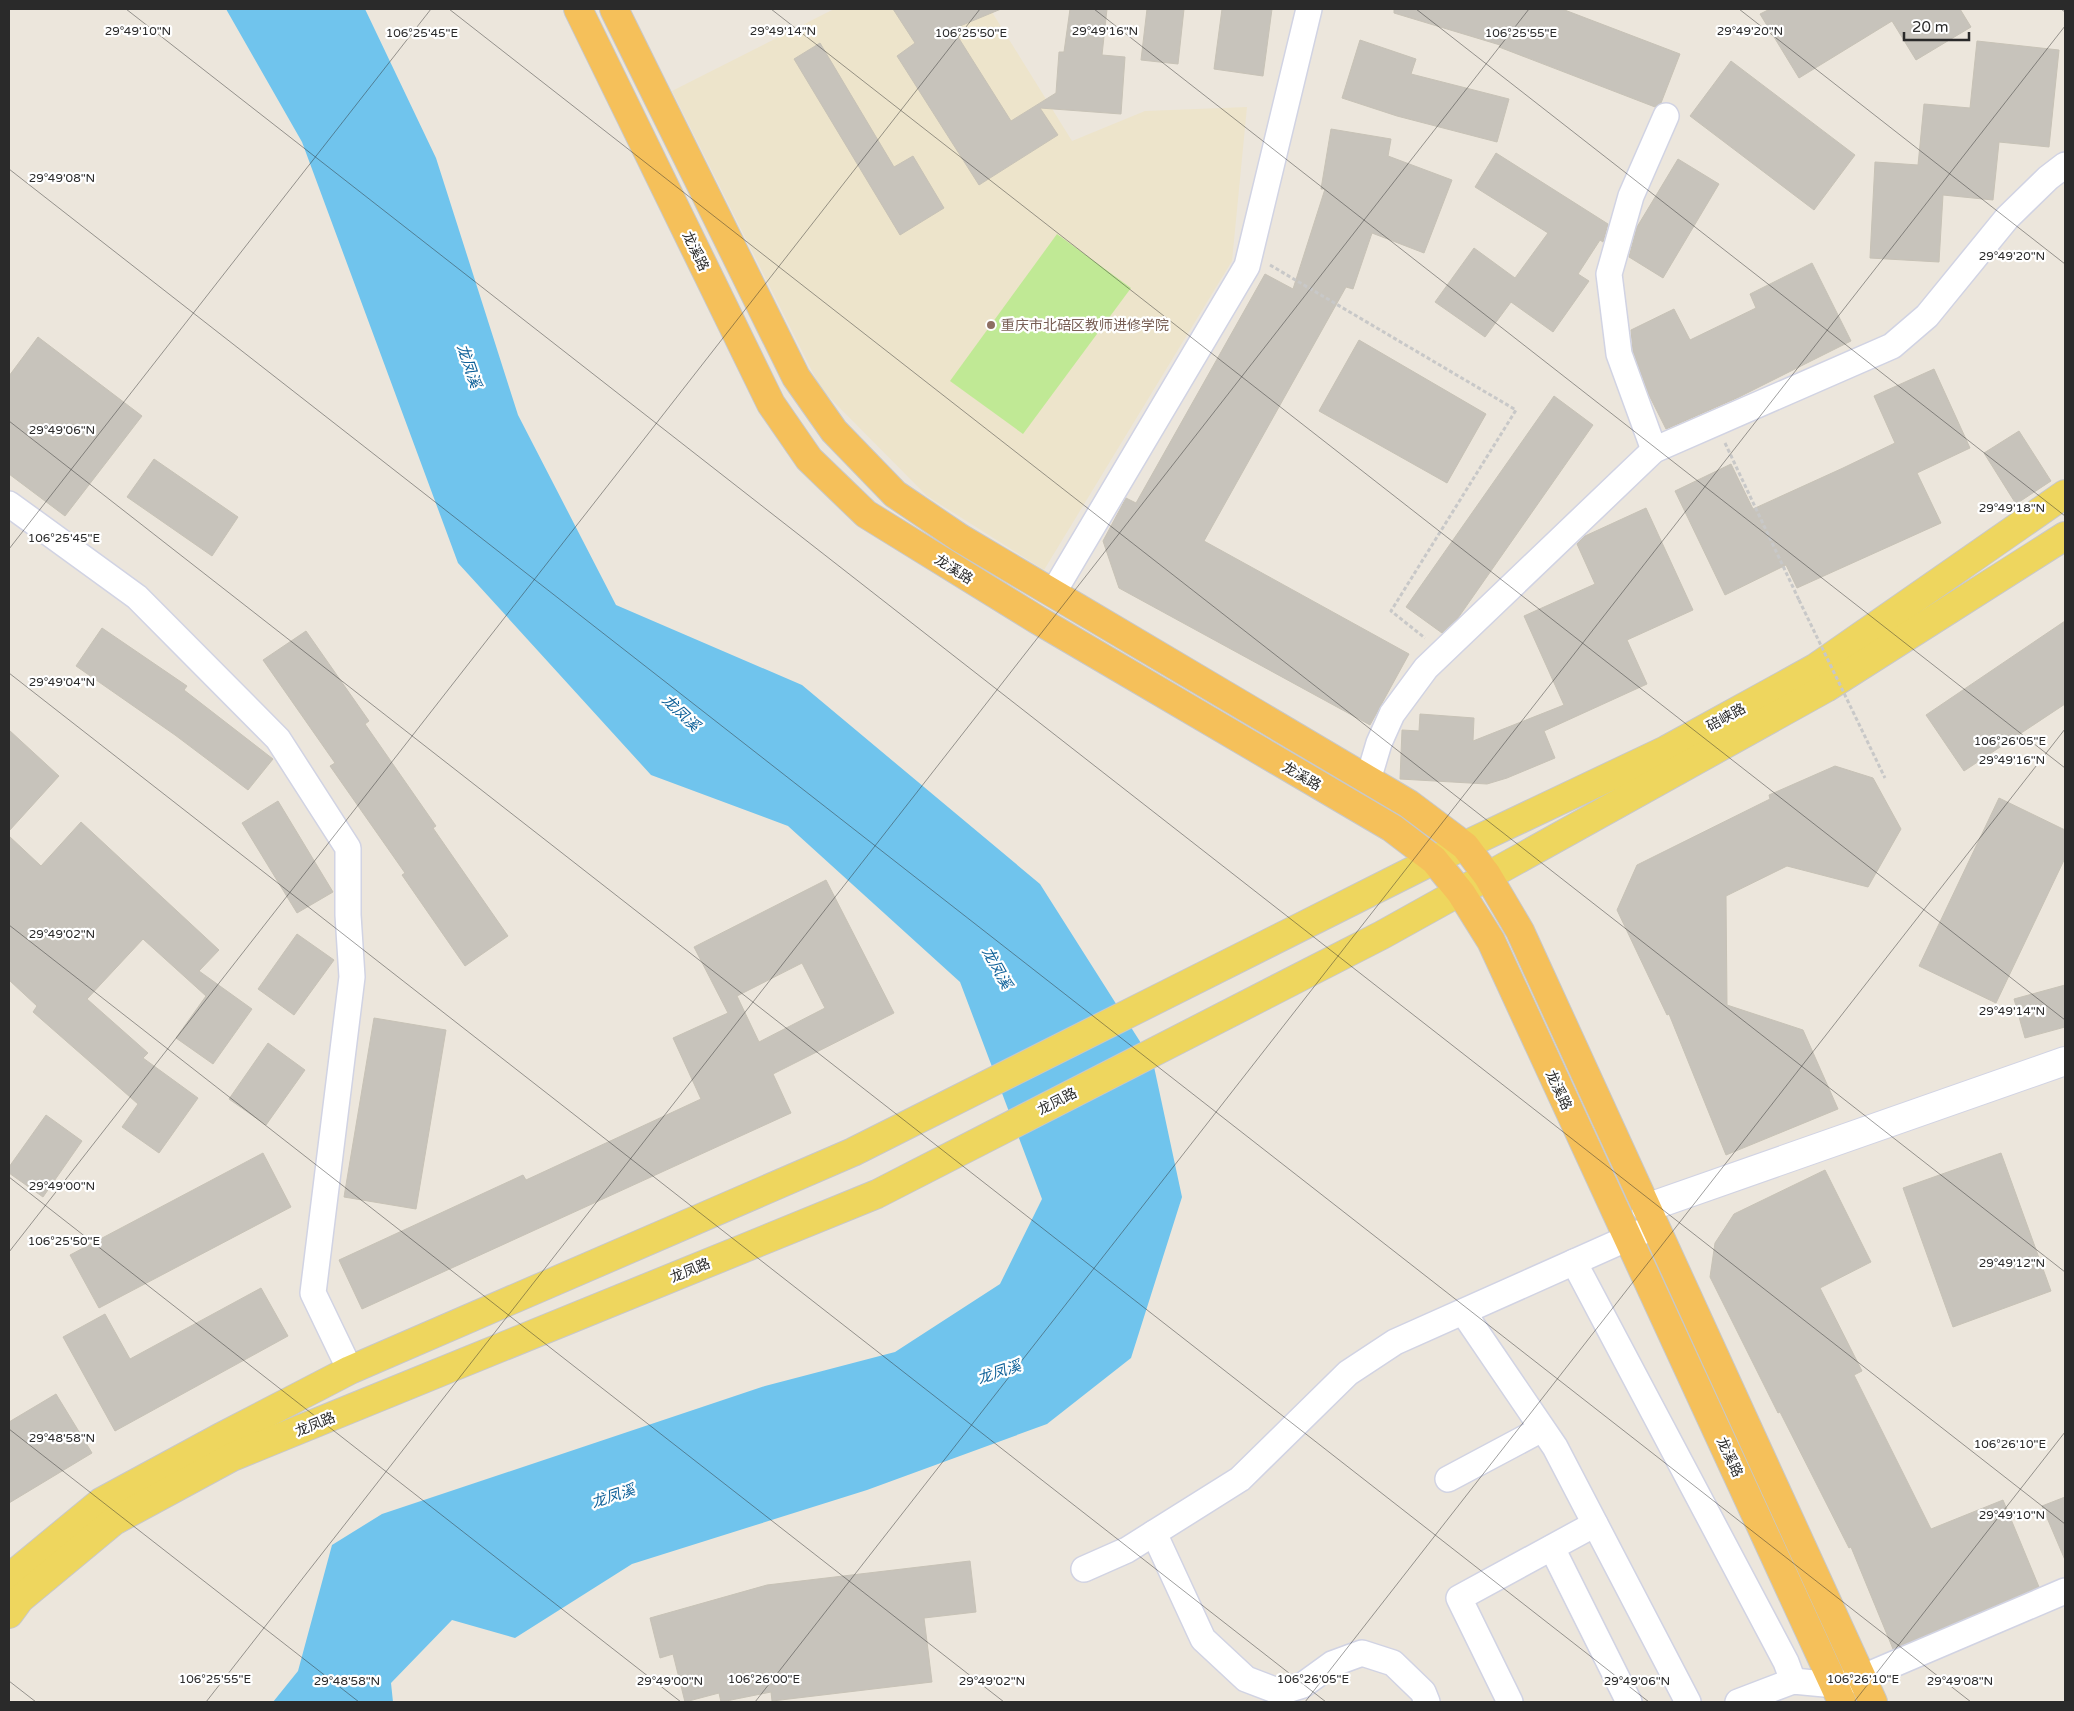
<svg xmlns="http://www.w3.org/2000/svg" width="2074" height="1711" font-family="'Varela Round','Noto Sans SC',sans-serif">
	<rect width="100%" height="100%" fill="#ece6dc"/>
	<polygon fill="#ede4cb" points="834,9 990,9 1072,141 1145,111 1247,107 1232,261 1044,570 927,496 821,389 672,91"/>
	<polygon fill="#c0e995" points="1057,234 1131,288 1023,434 950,381"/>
	<polygon fill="#70c4ed" points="226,9 365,9 436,158 518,415 616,605 802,685 1040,884 1153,1062 1182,1197 1131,1358 1047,1424 867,1490 632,1564 515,1638 452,1620 391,1683 393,1702 273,1702 298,1671 332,1545 382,1514 765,1386 895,1352 1000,1284 1042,1199 960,982 788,826 651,775 458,563 302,142"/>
	<g fill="#c7c3bb" stroke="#c7c2b6" fill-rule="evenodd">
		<polygon points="893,9 1001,9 953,29 1011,121 1056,93 1059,52 1064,52 1070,9 1107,9 1102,55 1125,57 1121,114 1040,108 1058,135 979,185 897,56 915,43"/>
		<polygon points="1147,9 1184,9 1178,64 1141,60"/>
		<polygon points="1222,9 1272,9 1263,76 1214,69"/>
		<polygon points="1394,9 1562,9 1680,54 1661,103 1655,107 1499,47 1500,45 1394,13"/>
		<polygon points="1770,9 1960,9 1971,27 1916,60 1892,21 1799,78 1760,14"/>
		<polygon points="1360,40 1416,59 1411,74 1509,99 1497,142 1397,116 1342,98"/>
		<polygon points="1977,41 2059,50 2049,147 1999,142 1993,200 1943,195 1939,262 1870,258 1875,162 1918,165 1924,104 1970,108"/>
		<polygon points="820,43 894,167 913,156 944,208 900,235 794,59"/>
		<polygon points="1731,61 1855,155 1814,210 1690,116"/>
		<polygon points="1331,129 1391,139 1388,156 1452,180 1424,253 1372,233 1353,289 1346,287 1204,541 1409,654 1370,725 1119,588 1103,541 1126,498 1136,503 1265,274 1293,289 1325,189 1321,189"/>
		<polygon points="1496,153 1608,224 1603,242 1600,240 1578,274 1589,281 1553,332 1511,302 1485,337 1435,302 1474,248 1515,278 1548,233 1475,187"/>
		<polygon points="1678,159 1719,184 1663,278 1629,257 1637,227"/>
		<polygon points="1812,263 1851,341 1739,397 1666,429 1649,395 1633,351 1631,330 1674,309 1690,340 1756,308 1750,294"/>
		<polygon points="38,337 142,416 65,516 9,474 9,376"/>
		<polygon points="1359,340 1486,414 1447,483 1319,411"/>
		<polygon points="1934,369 1970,448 1917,473 1941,523 1797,588 1786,565 1725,595 1675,491 1731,464 1753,509 1843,468 1895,443 1874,396"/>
		<polygon points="1554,396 1593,425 1458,618 1442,633 1406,607"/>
		<polygon points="2019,431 2051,481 2016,504 1984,453"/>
		<polygon points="154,459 238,517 212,556 127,497"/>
		<polygon points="1646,508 1693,610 1627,640 1647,684 1544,731 1555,758 1507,778 1487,784 1400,779 1402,730 1419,731 1420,714 1474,718 1473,741 1564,705 1524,616 1595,584 1577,544 1585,536"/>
		<polygon points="2065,621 2065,704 1964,771 1926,715"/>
		<polygon points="102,628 187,686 184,690 273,759 248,790 175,735 76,666"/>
		<polygon points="306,631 369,721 365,724 436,826 433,828 508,936 465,966 402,875 405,873 330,766 335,763 263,660"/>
		<polygon points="9,730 59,776 9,831"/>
		<polygon points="1835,766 1873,778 1901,829 1868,887 1787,866 1726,896 1727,1005 1803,1030 1838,1109 1726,1155 1669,1014 1667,1015 1617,910 1637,865 1770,799 1769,795"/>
		<polygon points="1999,798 2065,830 2065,858 1996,1003 1919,966"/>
		<polygon points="278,801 333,892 297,913 242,823"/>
		<polygon points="81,822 219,950 199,971 252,1009 213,1064 176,1038 206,996 143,939 87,999 148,1053 143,1058 198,1098 159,1153 122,1127 138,1104 33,1012 37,1006 9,980 9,836 41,866"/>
		<path d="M826,880l68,133 -121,61 18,39 -429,196 -23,-49 184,-85 3,5 175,-81 -28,-61 55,-25 -34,-66zM802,963l23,45 -66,34 -22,-46z"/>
		<polygon points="297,934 334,960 294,1015 258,989"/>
		<polygon points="2065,985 2065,1027 2025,1038 2014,999"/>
		<polygon points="374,1018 446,1030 416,1209 344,1197"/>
		<polygon points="268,1043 305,1070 266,1125 229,1099"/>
		<polygon points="46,1115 82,1141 43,1197 9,1173 9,1167"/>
		<polygon points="263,1153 291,1207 99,1308 70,1255"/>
		<polygon points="2001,1153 2051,1291 1953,1327 1903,1188"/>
		<polygon points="1825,1170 1871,1262 1820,1288 1862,1371 1854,1375 1931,1529 2003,1500 2039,1587 1893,1649 1851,1547 1849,1548 1780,1412 1778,1413 1710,1277 1715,1243 1734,1214"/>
		<polygon points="261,1288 288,1336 115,1431 63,1337 105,1314 130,1359"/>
		<polygon points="56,1394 92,1453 9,1503 9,1422"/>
		<polygon points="2065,1497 2065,1560 2042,1506"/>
		<polygon points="970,1561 976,1612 924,1618 932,1682 772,1701 771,1692 721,1702 719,1693 685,1702 673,1654 660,1658 650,1618 767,1585"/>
	</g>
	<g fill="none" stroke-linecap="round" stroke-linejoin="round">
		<g stroke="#d1d3e3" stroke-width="28">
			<g id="minor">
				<polyline points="1654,450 1619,354 1609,274 1631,196 1666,116"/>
				<polyline points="9,504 137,597 278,739 348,848 348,915 352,977 313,1293 350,1370"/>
				<polyline points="1053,593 1247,266 1309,9"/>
				<polyline points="1368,780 1379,743 1392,714 1426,668 1654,450 1892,346 1927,316 2007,218 2048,178 2065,165"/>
				<polyline points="1574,1262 1786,1662 1793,1681"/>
				<polyline points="1463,1312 1555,1447 1688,1702"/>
				<polyline points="1448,1479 1542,1429"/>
				<polyline points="1154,1533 1203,1639 1246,1679 1280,1692 1303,1685 1332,1664 1362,1653 1393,1663 1423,1692 1427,1702"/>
				<polyline points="1552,1548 1629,1702"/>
				<polyline points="1084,1569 1127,1550 1240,1479 1348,1373 1395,1342 1655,1226"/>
				<polyline points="1510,1702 1459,1598 1595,1524"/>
				<polyline points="1738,1702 1793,1681 1835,1685 1861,1678 2065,1591"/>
			</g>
		</g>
		<g stroke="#d1d3e3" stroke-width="30">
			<polyline id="tertiary" points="1646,1208 2065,1061"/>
		</g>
		<g stroke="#c8c8c8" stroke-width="30">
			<g id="primary">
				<polyline points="9,1578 101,1502 221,1437 350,1370 853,1152 1434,860 1666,750 1815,668 2065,494"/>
				<polyline points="9,1614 20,1599 114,1521 232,1457 877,1194 1382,935 1826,688 2065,536"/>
			</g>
		</g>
		<g stroke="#c8c8c8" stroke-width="30">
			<g id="trunk">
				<polyline points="578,9 771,404 809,459 866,514 1036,619 1392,828 1434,860 1461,893 1491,941 1842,1702"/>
				<polyline points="614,9 796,377 834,431 895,494 960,538 1409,804 1465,846 1487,875 1520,931 1873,1702"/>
			</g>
		</g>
		<g stroke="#c8c8c8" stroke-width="3" stroke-dasharray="4 2.5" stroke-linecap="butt">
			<polyline points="1270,265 1516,410 1391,611 1425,638"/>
			<polyline points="1725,443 1799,600"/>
		</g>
		<use href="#minor" stroke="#fff" stroke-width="25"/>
		<use href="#tertiary" stroke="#fff" stroke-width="28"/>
		<use href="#primary" stroke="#eed65e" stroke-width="28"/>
		<use href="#trunk" stroke="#f5c05a" stroke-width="28"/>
		<polyline stroke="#c8c8c8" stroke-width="3" stroke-dasharray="4 2.5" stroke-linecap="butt" points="1799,600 1885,778"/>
	</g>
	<path fill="none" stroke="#2a2a2a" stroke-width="1" stroke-opacity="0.45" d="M126,9l1939,1515M449,9l1616,1263M771,9l1294,1011M1094,9l971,759M1416,9l649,507M1739,9l326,255M2061,9l4,3M9,169l1962,1533M9,421l1640,1281M9,549l422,-540M9,673l1317,1029M9,925l995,777M9,1177l672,525M9,1252l971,-1243M9,1429l350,273M9,1681l27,21M206,1702l1323,-1693M755,1702l1310,-1676M1305,1702l760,-973M1854,1702l211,-270"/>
	<circle fill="#8d6e63" stroke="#fff" stroke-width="2" cx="991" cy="325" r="5"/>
	<g text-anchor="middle" stroke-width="4.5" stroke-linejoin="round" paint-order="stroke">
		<g font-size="14" fill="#2a2a2a" stroke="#fff">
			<text transform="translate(696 251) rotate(64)" y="5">龙溪路</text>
			<text transform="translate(954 569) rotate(32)" y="5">龙溪路</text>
			<text transform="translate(1726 717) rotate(-29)" y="5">碚峡路</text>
			<text transform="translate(1302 776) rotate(30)" y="5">龙溪路</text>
			<text transform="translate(1559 1090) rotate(65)" y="5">龙溪路</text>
			<text transform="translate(1057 1101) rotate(-27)" y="5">龙凤路</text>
			<text transform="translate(690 1270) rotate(-22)" y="5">龙凤路</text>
			<text transform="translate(315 1424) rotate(-22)" y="5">龙凤路</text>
			<text transform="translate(1730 1457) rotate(65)" y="5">龙溪路</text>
		</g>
		<g font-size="14" fill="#785e54" stroke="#fff" text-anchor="start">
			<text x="1001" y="330">重庆市北碚区教师进修学院</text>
		</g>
		<g font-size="15" font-style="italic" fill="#0f6199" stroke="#fff">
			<text transform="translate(469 366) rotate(71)" y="5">龙凤溪</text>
			<text transform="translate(681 713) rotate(43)" y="5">龙凤溪</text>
			<text transform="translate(997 968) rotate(61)" y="5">龙凤溪</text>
			<text transform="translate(999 1372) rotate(-18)" y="5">龙凤溪</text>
			<text transform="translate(613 1496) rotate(-18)" y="5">龙凤溪</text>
		</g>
	</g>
	<g font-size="12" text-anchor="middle" fill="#2a2a2a" stroke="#fff" stroke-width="4.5" stroke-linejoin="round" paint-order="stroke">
		<text x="138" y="35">29°49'10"N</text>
		<text x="783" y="35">29°49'14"N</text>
		<text x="1105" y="35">29°49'16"N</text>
		<text x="1750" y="35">29°49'20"N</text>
		<text x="422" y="37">106°25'45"E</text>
		<text x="1521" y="37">106°25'55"E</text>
		<text x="971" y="37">106°25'50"E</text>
		<text x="62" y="182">29°49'08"N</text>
		<text x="2012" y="260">29°49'20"N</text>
		<text x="62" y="434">29°49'06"N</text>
		<text x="2012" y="512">29°49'18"N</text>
		<text x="64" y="542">106°25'45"E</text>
		<text x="62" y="686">29°49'04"N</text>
		<text x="2010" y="745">106°26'05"E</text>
		<text x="2012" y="764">29°49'16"N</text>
		<text x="62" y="938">29°49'02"N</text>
		<text x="2012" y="1015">29°49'14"N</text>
		<text x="62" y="1190">29°49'00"N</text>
		<text x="64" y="1245">106°25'50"E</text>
		<text x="2012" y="1267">29°49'12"N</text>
		<text x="62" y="1442">29°48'58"N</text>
		<text x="2010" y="1448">106°26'10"E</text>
		<text x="2012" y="1519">29°49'10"N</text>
		<text x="215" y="1683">106°25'55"E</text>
		<text x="764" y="1683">106°26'00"E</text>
		<text x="1313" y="1683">106°26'05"E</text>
		<text x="1863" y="1683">106°26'10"E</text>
		<text x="347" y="1685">29°48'58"N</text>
		<text x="670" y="1685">29°49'00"N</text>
		<text x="992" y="1685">29°49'02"N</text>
		<text x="1637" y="1685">29°49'06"N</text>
		<text x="1960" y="1685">29°49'08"N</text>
	</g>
	<rect width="2074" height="1711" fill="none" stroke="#2a2a2a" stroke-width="20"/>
	<path d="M1904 32v8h65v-8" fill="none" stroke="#2a2a2a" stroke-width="2.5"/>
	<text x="1912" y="32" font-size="15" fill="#2a2a2a" stroke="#ffffff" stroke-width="4" paint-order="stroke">20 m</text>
</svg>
